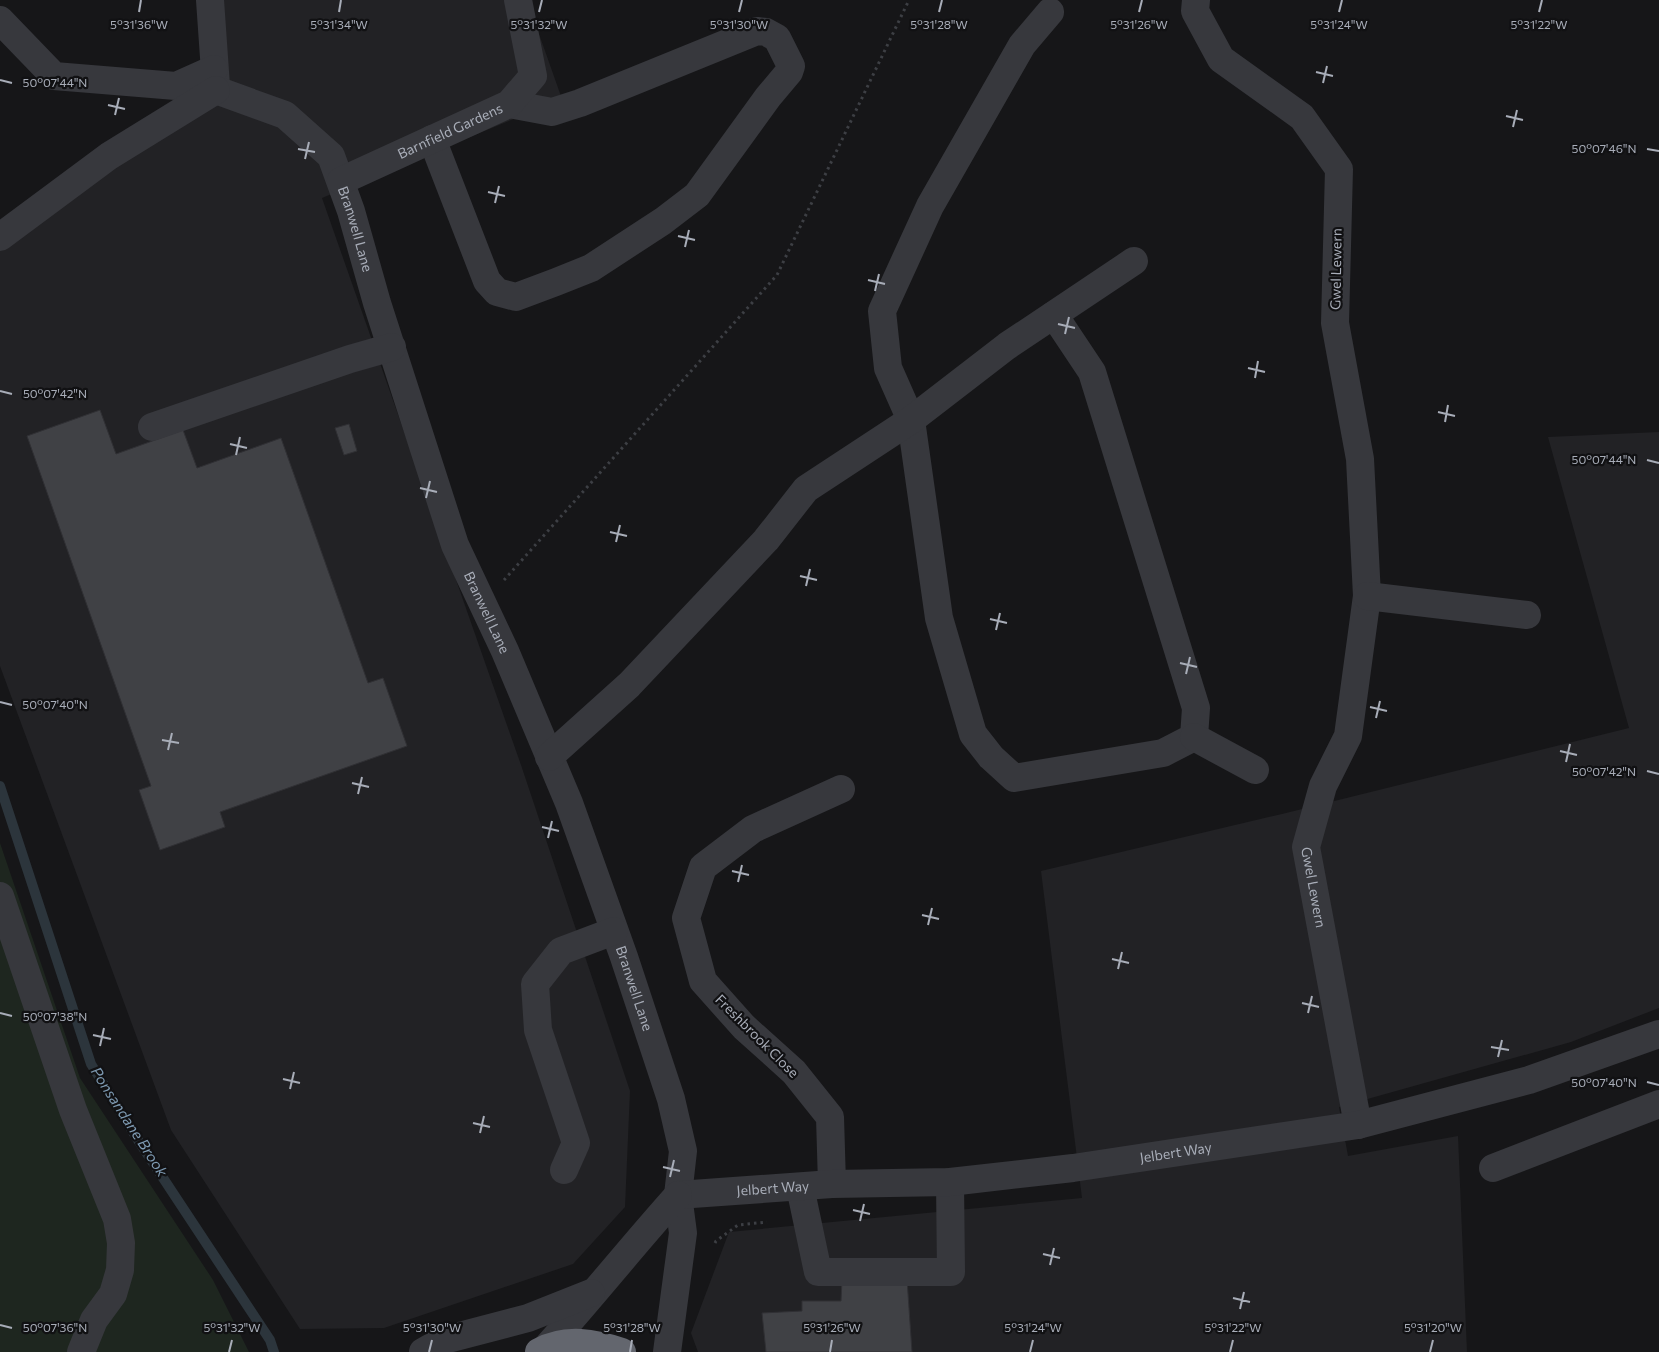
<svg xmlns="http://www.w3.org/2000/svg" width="1659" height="1352" font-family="Commissioner,sans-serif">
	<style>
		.built { fill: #222225 }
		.green { fill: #1e261f }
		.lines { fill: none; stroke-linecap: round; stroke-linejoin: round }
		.stream { stroke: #2c353c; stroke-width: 10 }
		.building { fill: #404145; stroke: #303034 }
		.path { stroke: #3d3f44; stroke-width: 3; stroke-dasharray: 2.5 4; stroke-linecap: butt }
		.minor { stroke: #37383d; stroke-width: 28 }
		.highway { stroke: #63666e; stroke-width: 28 }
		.ticks { fill: none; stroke: #a8adb8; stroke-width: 2 }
		.labels { text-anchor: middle; stroke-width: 4.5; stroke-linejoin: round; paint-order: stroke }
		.street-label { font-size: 14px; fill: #a8adb8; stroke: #111113 }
		.water-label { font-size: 15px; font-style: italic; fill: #7f9bb3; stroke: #111113 }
		.ticks-label { font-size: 12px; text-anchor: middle; fill: #a8adb8; stroke: #111113; stroke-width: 4.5; stroke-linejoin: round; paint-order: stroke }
	</style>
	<rect width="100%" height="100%" fill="#161618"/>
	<g class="built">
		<polygon points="212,0 527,0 562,99 322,198 521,765 630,1091 625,1207 573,1264 384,1328 300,1329 171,1130 0,666 0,237 199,87"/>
		<polygon points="1659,432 1659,1008 1571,1042 1339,1107 1348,1156 1458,1136 1467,1352 698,1352 691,1333 729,1232 1082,1198 1041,871 1282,814 1629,728 1548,437"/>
	</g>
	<polygon class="green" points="0,843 80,1078 213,1280 249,1352 0,1352"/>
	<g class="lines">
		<polyline class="stream" points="0,786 91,1064 136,1137 270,1340 274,1352"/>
	</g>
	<g class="building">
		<polygon points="100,410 116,454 183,430 197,468 281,438 368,683 383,678 407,746 220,812 225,827 160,850 139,790 151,786 27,436"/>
		<polygon points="349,424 357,451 344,455 335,428"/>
		<polygon points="907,1279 912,1352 766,1352 762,1313 802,1311 802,1301 841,1301 842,1280"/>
	</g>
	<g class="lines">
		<g class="path">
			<polyline points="504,580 777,275 909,0"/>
			<polyline points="715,1243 716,1241 738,1225 767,1222"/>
		</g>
		<g class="minor">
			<polyline points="210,0 216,86"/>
			<path id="s1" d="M1196,0L1195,11L1221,59L1302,117L1339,169L1335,323L1360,459L1367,596L1348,736L1323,786L1306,847L1358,1125"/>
			<polyline points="1050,12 1022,45 930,206 882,311 888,368 911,420 939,618 973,734 991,757 1014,778 1163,753 1194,737 1196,708 1092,372 1054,315"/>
			<polyline points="0,20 54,76 176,86 214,69"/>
			<path id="s2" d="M216,90L285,115L331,156L351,211L377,303L455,545L505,651L569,803L624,957L671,1099L683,1151L678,1195L683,1233L667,1352"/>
			<polyline points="432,139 487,281 497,292 516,297 556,282 591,268 663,221 697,195 768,97 789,72 791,66 777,38 766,32 757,31 580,103 552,112 509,104"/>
			<path id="s3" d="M341,181L509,104L533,76L518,0"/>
			<polyline points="0,237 109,156 216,90"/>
			<polyline points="152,427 350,359 392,347"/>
			<polyline points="1367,596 1527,615"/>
			<polyline points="1194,737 1255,770"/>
			<polyline points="549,757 629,685 766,540 806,489 911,420 1007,346 1134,261"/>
			<polyline points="0,896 73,1110 117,1219 121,1243 120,1270 113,1294 94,1320 81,1352"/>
			<polyline points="1493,1168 1659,1104"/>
			<polyline points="564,1170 576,1143 538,1030 535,984 561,951 614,931"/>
			<polyline points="832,1184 830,1117 794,1072 744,1027 703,981 686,918 703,867 753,829 841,789"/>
			<polyline points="800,1187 818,1272 951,1272 950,1182"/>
			<path id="s4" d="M678,1195L832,1184L950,1182L1073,1168L1358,1125L1529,1080L1659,1034"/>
			<path d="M546,1348C591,1298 633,1245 678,1195"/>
			<polyline points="423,1352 444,1340 528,1318 591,1293"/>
		</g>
		<path class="highway" d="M539,1352C566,1337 595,1343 622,1352"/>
	</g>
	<path class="ticks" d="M139,12L141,0M339,12L341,0M539,12L542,0M739,12L742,0M939,12L942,0M1139,12L1142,0M1339,12L1342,0M1539,12L1542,0M1316,72L1333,76M0,80L12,83M1323,83L1327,66M108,105L125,109M115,115L119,98M1506,116L1523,120M1513,127L1517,110M298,149L315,152M1647,149L1659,151M305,159L309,142M488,192L505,196M495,203L499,186M678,236L695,240M685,247L689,230M868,280L885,284M875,291L879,274M1058,324L1075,328M1065,334L1069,317M1248,368L1265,372M1255,378L1258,361M0,391L12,394M1438,412L1455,416M1445,422L1448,405M230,444L247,448M236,455L240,437M1647,460L1659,463M420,488L437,492M426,498L430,481M610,532L627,536M616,542L620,525M800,576L817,580M806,586L810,569M990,619L1007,623M996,630L1000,613M1180,663L1197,667M1186,674L1190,657M0,702L12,705M1370,707L1387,711M1376,718L1380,701M162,740L179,743M168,750L172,733M1560,751L1577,755M1566,762L1570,744M1647,771L1659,774M352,783L369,787M358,794L362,777M542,827L559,831M548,838L552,821M732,871L749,875M738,882L742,865M922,915L939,919M928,925L932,908M1112,959L1129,963M1118,969L1122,952M1302,1003L1319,1007M0,1013L12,1016M1308,1013L1312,996M93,1035L111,1039M100,1046L104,1028M1491,1047L1509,1050M1498,1057L1502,1040M283,1079L300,1083M1647,1082L1659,1085M290,1089L294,1072M473,1123L490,1127M480,1133L484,1116M663,1167L680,1171M670,1177L674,1160M853,1210L870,1214M860,1221L864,1204M1043,1254L1060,1258M1050,1265L1054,1248M1233,1298L1250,1302M1240,1309L1244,1292M0,1325L12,1328M229,1352L232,1340M429,1352L432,1340M630,1352L632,1340M830,1352L832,1340M1030,1352L1033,1340M1230,1352L1233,1340M1430,1352L1433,1340"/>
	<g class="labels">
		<g class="street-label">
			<text dy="5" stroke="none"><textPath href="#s3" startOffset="120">Barnfield Gardens</textPath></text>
			<text dy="5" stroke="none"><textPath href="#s2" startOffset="212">Branwell Lane</textPath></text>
			<text transform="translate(1336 269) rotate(-89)" y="5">Gwel Lewern</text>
			<text dy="5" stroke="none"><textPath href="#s2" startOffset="618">Branwell Lane</textPath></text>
			<text dy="5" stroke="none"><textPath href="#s1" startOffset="960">Gwel Lewern</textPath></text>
			<text dy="5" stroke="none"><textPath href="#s2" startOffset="1022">Branwell Lane</textPath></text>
			<text transform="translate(757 1036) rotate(45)" y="5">Freshbrook Close</text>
			<text dy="5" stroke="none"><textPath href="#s4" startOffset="500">Jelbert Way</textPath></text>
			<text dy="5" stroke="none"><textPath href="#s4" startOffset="95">Jelbert Way</textPath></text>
		</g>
		<g class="water-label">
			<text transform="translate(129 1122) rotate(57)" y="5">Ponsandane Brook</text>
		</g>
	</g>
	<g class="ticks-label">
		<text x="139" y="29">5°31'36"W</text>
		<text x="339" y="29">5°31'34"W</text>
		<text x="539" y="29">5°31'32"W</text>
		<text x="739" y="29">5°31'30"W</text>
		<text x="939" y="29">5°31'28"W</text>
		<text x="1139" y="29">5°31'26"W</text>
		<text x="1339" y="29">5°31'24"W</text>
		<text x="1539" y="29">5°31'22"W</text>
		<text x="55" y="87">50°07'44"N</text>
		<text x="1604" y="153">50°07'46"N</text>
		<text x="55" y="398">50°07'42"N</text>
		<text x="1604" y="464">50°07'44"N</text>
		<text x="55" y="709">50°07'40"N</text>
		<text x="1604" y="776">50°07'42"N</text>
		<text x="55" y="1021">50°07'38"N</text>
		<text x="1604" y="1087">50°07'40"N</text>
		<text x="232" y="1332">5°31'32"W</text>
		<text x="432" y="1332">5°31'30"W</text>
		<text x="632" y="1332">5°31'28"W</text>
		<text x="832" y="1332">5°31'26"W</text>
		<text x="1033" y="1332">5°31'24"W</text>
		<text x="1233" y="1332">5°31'22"W</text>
		<text x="1433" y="1332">5°31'20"W</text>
		<text x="55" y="1332">50°07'36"N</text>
	</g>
</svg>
